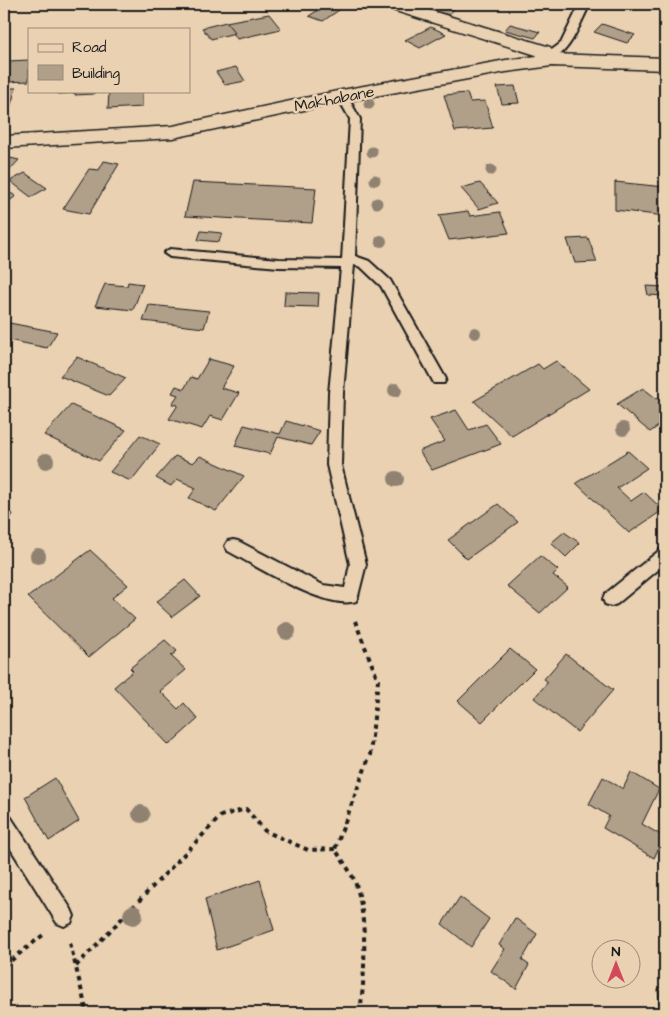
<svg xmlns="http://www.w3.org/2000/svg" width="669" height="1017" font-family="'Architects Daughter',sans-serif">
	<style>
		.building { fill: #b09f89; stroke: #1c1c1c }
		.lines { fill: none; stroke-linecap: round; stroke-linejoin: round }
		.service-casing { stroke: #1c1c1c; stroke-width: 4 }
		.minor-casing { stroke: #1c1c1c; stroke-width: 3 }
		.tertiary-casing { stroke: #1c1c1c; stroke-width: 3 }
		.path { stroke: #1c1c1c; stroke-width: 4; stroke-dasharray: 4.5 4.5; stroke-linecap: butt }
		.service { fill: #e9d1b2; fill-rule: evenodd }
		.minor { fill: #e9d1b2; fill-rule: evenodd }
		.tertiary { fill: #e9d1b2; fill-rule: evenodd }
		.tree { fill: #908271 }
		.labels { text-anchor: middle; stroke-width: 5; stroke-linejoin: round; paint-order: stroke }
		.far-street-label { font-size: 16px; fill: #1c1c1c; stroke: #e9d1b2 }
	</style>
	<rect width="100%" height="100%" fill="#e9d1b2"/>
	<filter id="ink" filterUnits="userSpaceOnUse"><feTurbulence type="fractalNoise" baseFrequency=".02" numOctaves="2"/><feDisplacementMap in="SourceGraphic" scale="10" xChannelSelector="R" yChannelSelector="G"/><feConvolveMatrix kernelMatrix="1 2 1 2 8 2 1 2 1" color-interpolation-filters="sRGB"/></filter>
	<g filter="url(#ink)">
		<g class="building">
			<polygon points="327,4 342,8 323,21 309,16"/>
			<polygon points="408,4 458,4 449,15"/>
			<polygon points="269,14 281,29 237,39 226,22"/>
			<polygon points="226,22 235,33 211,39 202,28"/>
			<polygon points="510,24 540,32 535,38 505,30"/>
			<polygon points="602,24 635,35 627,43 594,32"/>
			<polygon points="431,27 446,34 420,48 405,40"/>
			<polygon points="29,60 29,81 5,82 9,61"/>
			<polygon points="236,67 245,81 225,85 216,72"/>
			<polygon points="515,86 519,103 502,104 497,87"/>
			<polygon points="4,88 16,88 4,128"/>
			<polygon points="58,91 94,91 94,94 75,95 76,93 58,94"/>
			<polygon points="109,91 142,91 142,107 108,109"/>
			<polygon points="467,93 470,102 485,101 493,128 455,131 444,95"/>
			<polygon points="6,157 19,160 4,176 4,160"/>
			<polygon points="104,161 119,164 89,214 63,209 89,169 99,170"/>
			<polygon points="25,173 47,188 31,197 10,181"/>
			<polygon points="193,182 316,188 312,223 185,216"/>
			<polygon points="615,182 665,187 665,216 615,210"/>
			<polygon points="480,183 498,203 479,209 461,188"/>
			<polygon points="4,190 16,196 4,205"/>
			<polygon points="468,211 470,216 500,212 509,233 449,240 439,215"/>
			<polygon points="201,231 222,233 219,242 198,240"/>
			<polygon points="588,238 597,262 575,263 567,239"/>
			<polygon points="128,282 143,284 133,310 95,306 105,284 127,286"/>
			<polygon points="646,286 665,287 665,296 648,295"/>
			<polygon points="285,292 319,293 318,307 284,306"/>
			<polygon points="149,305 209,311 204,328 143,321"/>
			<polygon points="4,322 57,332 47,348 4,339"/>
			<polygon points="77,357 126,378 109,396 60,376"/>
			<polygon points="209,359 234,366 221,388 239,393 223,420 210,416 202,429 169,419 178,405 172,404 178,395 172,393 176,386 184,389 191,377 197,379"/>
			<polygon points="556,361 589,389 512,436 474,401 538,364 543,369"/>
			<polygon points="643,388 657,399 662,396 665,399 665,429 660,425 650,432 617,404"/>
			<polygon points="71,405 126,430 99,461 44,435"/>
			<polygon points="456,410 469,430 486,424 501,444 432,470 419,451 445,441 430,419"/>
			<polygon points="286,421 320,431 311,445 278,437 270,454 235,446 244,425 280,434"/>
			<polygon points="140,435 160,444 131,481 110,472"/>
			<polygon points="628,451 647,468 617,488 631,501 644,492 663,510 629,533 576,483"/>
			<polygon points="175,456 193,463 200,456 244,476 216,511 189,498 196,488 177,479 171,486 156,478"/>
			<polygon points="498,504 518,522 467,559 448,540"/>
			<polygon points="4,511 13,514 4,529"/>
			<polygon points="564,532 580,543 566,557 551,543"/>
			<polygon points="90,550 128,585 112,598 135,619 89,657 28,597"/>
			<polygon points="540,556 558,570 553,575 568,587 540,613 507,586"/>
			<polygon points="185,580 200,596 172,617 156,602"/>
			<polygon points="165,640 177,651 171,656 186,670 160,691 178,709 184,703 198,719 169,745 114,687 133,671 130,668"/>
			<polygon points="510,649 535,669 482,722 458,701"/>
			<polygon points="566,654 613,690 577,732 534,698 548,682 544,679"/>
			<polygon points="631,772 659,789 642,824 664,837 654,858 603,828 609,816 589,804 603,777 623,789"/>
			<polygon points="55,778 79,821 49,841 25,797"/>
			<polygon points="260,880 274,930 217,950 205,899"/>
			<polygon points="460,897 489,919 471,947 442,924"/>
			<polygon points="515,918 537,934 522,960 529,965 516,989 491,971 505,949 499,945"/>
			<polygon points="658,989 665,989 665,1013 660,1013"/>
		</g>
		<g class="lines">
			<defs>
				<g id="service">
					<path d="M582,7L587,10C580,24 566,63 545,59V55L561,43L577,10Z"/>
					<path d="M342,93L346,94L360,119L355,256L369,261L390,280L446,379L444,383H434L381,286L361,267L354,265L343,393L341,465L366,564L358,596L356,601C326,611 255,565 228,551L225,546L228,541L233,540L238,541L323,585L345,588L350,564L327,465L329,393L341,268L279,267L170,257L164,253L170,249L279,259L342,260L350,119L337,96Z"/>
					<polygon points="665,549 665,564 617,604 611,606 605,604 603,599 605,594 660,550"/>
					<polygon points="4,813 10,816 71,909 74,916 71,923 64,926 57,923 4,838"/>
				</g>
				<path id="minor" d="M383,4H409L550,47L561,60L559,64C548,67 544,62 536,55L386,8Z"/>
				<polygon id="tertiary" points="552,54 665,58 665,70 552,66 506,72 342,102 173,138 4,148 4,136 173,126 342,90 506,60"/>
			</defs>
			<use href="#service" class="service-casing"/>
			<use href="#minor" class="minor-casing"/>
			<use href="#tertiary" class="tertiary-casing"/>
			<g class="path">
				<path d="M355,621L378,680L370,755L335,849C342,860 350,870 355,882C368,916 365,977 360,1013"/>
				<polyline points="70,943 87,1013"/>
				<polyline points="4,966 43,935"/>
				<polyline points="76,966 221,816 246,809 265,831 308,850 335,849"/>
			</g>
			<use href="#service" class="service"/>
			<use href="#minor" class="minor"/>
			<use href="#tertiary" class="tertiary"/>
		</g>
		<g class="tree">
			<circle cx="369" cy="104" r="5.5"/>
			<circle cx="372" cy="152" r="5.5"/>
			<circle cx="491" cy="170" r="5.5"/>
			<circle cx="375" cy="180" r="5.5"/>
			<circle cx="377" cy="203" r="5.5"/>
			<circle cx="381" cy="241" r="6"/>
			<circle cx="475" cy="333" r="6"/>
			<circle cx="395" cy="390" r="7"/>
			<circle cx="623" cy="429" r="7"/>
			<circle cx="46" cy="461" r="8"/>
			<circle cx="396" cy="479" r="8"/>
			<circle cx="38" cy="556" r="8"/>
			<circle cx="287" cy="631" r="9"/>
			<circle cx="141" cy="814" r="9"/>
			<circle cx="133" cy="915" r="10"/>
		</g>
	</g>
	<g class="labels">
		<g class="far-street-label">
			<text transform="translate(334 98) rotate(-11)" y="6">Makhabane</text>
		</g>
	</g>
	<rect width="669" height="1017" fill="none" stroke="#e9d1b2" stroke-width="20"/>
	<rect x="10" y="10" width="649" height="997" fill="none" stroke="#1c1c1c" stroke-width="2" filter="url(#ink)"/>
	<rect x="28" y="28" width="162" height="65" fill="#e9d1b2" stroke="#978976"/>
	<rect x="38" y="44" width="25" height="8" fill="#e9d1b2" stroke="#978976"/>
	<text x="72" y="52" font-size="15" fill="#1c1c1c">Road</text>
	<rect x="38" y="65" width="25" height="15" fill="#b09f89" stroke="#978976"/>
	<text x="72" y="78" font-size="15" fill="#1c1c1c">Building</text>
	<g transform="translate(616 964)"><circle r="24" fill="#e9d1b2" stroke="#978976"/>
	<path d="M0-4L9 19L0 12L-9 19Z" fill="#d1495b"/>
	<text y="-8" font-size="14" font-weight="bold" text-anchor="middle" fill="#1c1c1c">N</text>
	</g>
</svg>
